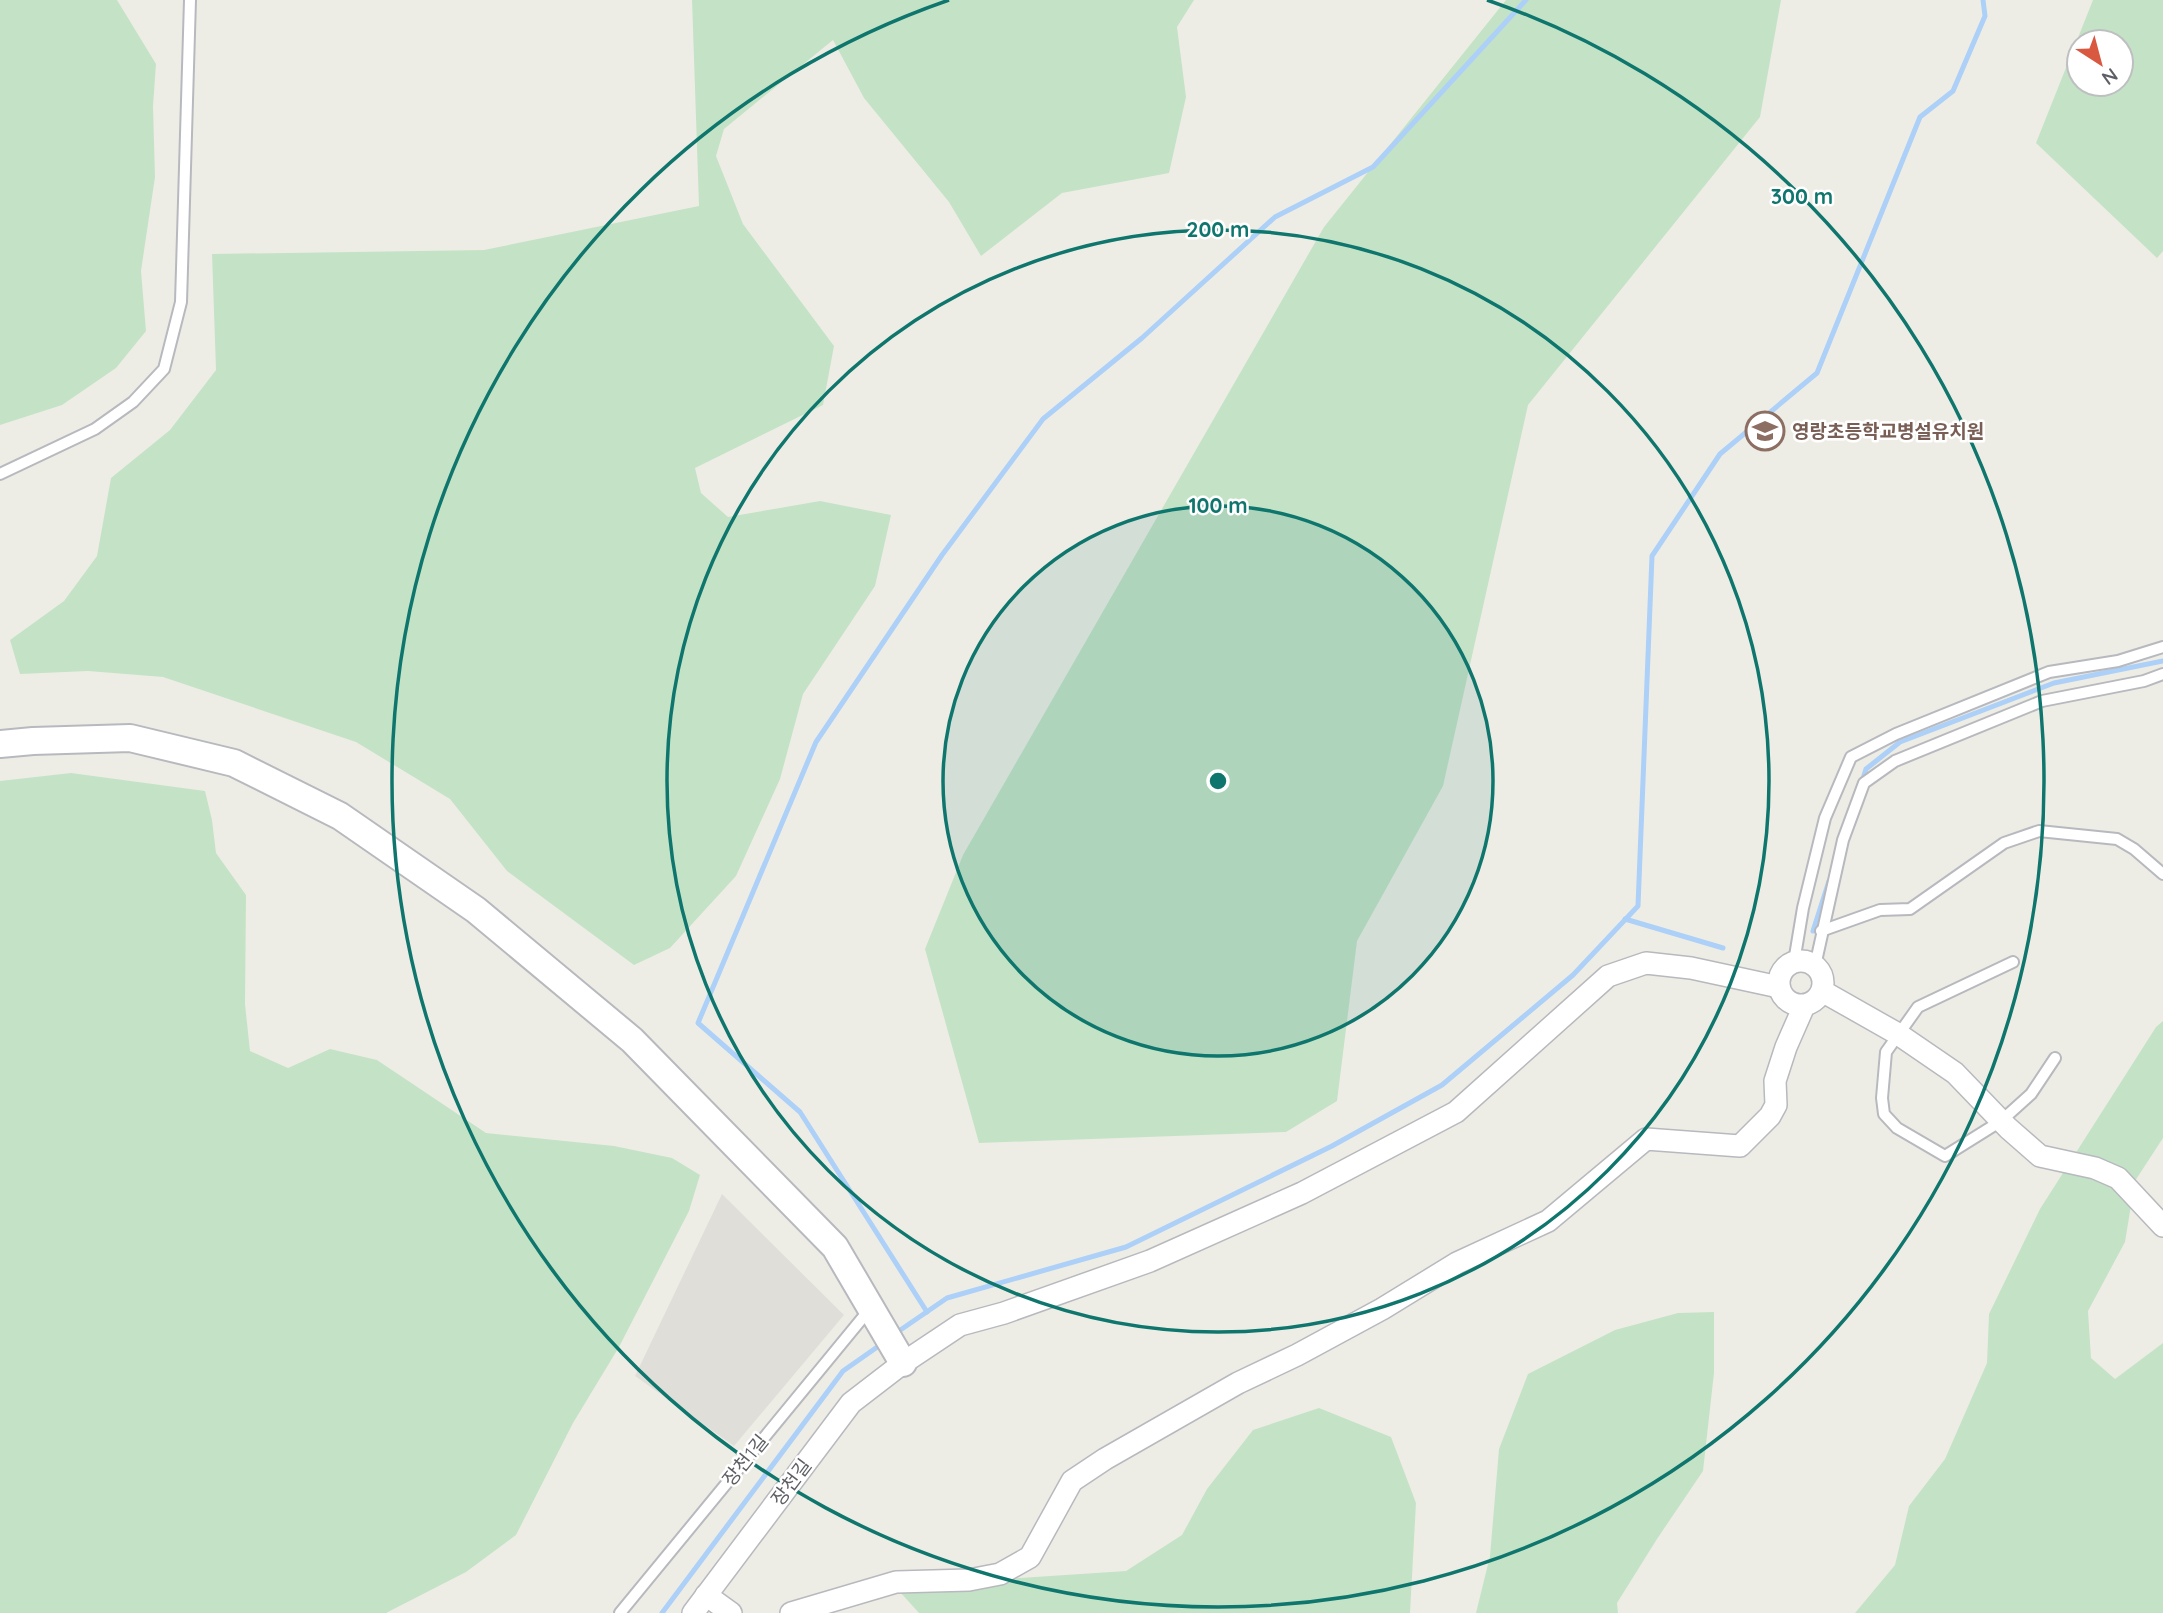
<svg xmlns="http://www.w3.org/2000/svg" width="2163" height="1613" font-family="Quicksand,'Noto Sans KR',sans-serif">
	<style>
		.industrial { fill: #e0ded9 }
		.green { fill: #c4e3c6; fill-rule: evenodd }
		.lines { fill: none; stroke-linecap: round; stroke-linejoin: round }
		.stream { stroke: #acd0f7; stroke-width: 5 }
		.service-casing { stroke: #b7b9be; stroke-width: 14 }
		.minor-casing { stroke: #b7b9be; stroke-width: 24 }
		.tertiary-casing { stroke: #b7b9be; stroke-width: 30 }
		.service { stroke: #fff; stroke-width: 10 }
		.minor { stroke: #fff; stroke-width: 21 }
		.tertiary { stroke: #fff; stroke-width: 26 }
		.ring { fill: none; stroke: #0f766e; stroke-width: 3.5 }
		.labels { text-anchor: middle; stroke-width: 5; stroke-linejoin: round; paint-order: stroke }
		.education-label { font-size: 19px; font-weight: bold; fill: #785e54; stroke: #fff; text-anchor: start }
		.street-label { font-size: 19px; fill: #5d5f64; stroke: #fff }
		.centre { fill: #0f766e; stroke: #fff; stroke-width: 3.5 }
		.ring-label { font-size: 21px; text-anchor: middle; font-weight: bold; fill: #0f766e; stroke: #fff; stroke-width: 5; stroke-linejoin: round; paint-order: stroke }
	</style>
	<rect width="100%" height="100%" fill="#eeede5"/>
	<polygon class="industrial" points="722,1194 844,1315 734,1446 635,1376"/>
	<g class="green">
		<polygon points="0,0 117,0 156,64 153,106 155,177 141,271 146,331 116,368 62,405 0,425"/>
		<polygon points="692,0 1194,0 1177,27 1186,97 1169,173 1062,193 981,256 949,202 864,98 833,40 724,129 716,156 743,224 834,346 823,405 695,468 701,493 728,517 820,501 891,515 875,586 803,694 780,779 736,876 670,948 634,965 507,871 450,799 356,742 163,677 88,671 20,674 10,640 64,601 97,556 111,478 170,430 216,370 212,254 484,250 699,206"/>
		<polygon points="1506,0 1781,0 1760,117 1528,405 1443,786 1357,941 1337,1101 1286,1132 979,1143 925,949 963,855 1324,227"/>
		<path d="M2093,0H2163V251L2157,258L2036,143ZM2079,42H2121V84H2079Z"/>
		<polygon points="71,773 205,791 212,820 216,853 246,895 245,1004 250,1051 288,1068 330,1049 377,1060 486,1133 614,1146 672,1158 700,1175 689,1211 619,1347 573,1423 516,1535 466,1572 386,1613 0,1613 0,781"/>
		<polygon points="2163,1021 2163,1138 2135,1181 2125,1242 2088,1311 2091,1358 2115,1379 2163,1343 2163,1613 1855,1613 1895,1565 1909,1506 1945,1459 1987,1363 1989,1314 2040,1209 2156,1027"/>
		<polygon points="1714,1312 1714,1373 1703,1471 1657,1539 1617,1603 1618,1613 1476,1613 1490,1556 1499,1449 1528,1374 1615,1330 1678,1313"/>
		<polygon points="1319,1408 1391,1437 1416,1503 1410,1613 919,1613 900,1592 973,1581 1126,1571 1182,1535 1207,1489 1253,1430"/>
	</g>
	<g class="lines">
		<g class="stream">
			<polyline points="1862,782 1866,769 1900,742 2054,683 2163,661"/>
			<polyline points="1625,919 1723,948"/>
			<polyline points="1813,931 1829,881"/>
			<polyline points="927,1312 800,1112 698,1023 816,742 942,555 1043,419 1142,338 1275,217 1373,167 1526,0"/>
			<polyline points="896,1333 947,1298 1126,1247 1332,1146 1442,1085 1573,975 1638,906 1652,556 1720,454 1817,373 1920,117 1953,91 1985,16 1983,0"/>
			<polyline points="662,1613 843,1371 883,1343"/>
		</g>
		<defs>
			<g id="service">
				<polyline points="0,474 95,429 133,402 164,369 181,302 190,0"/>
				<polyline points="1821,931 1880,910 1910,909 2004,843 2039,831 2117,839 2134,849 2163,874"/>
				<polyline points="1794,962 1803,908 1825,818 1851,757 1896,734 2049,672 2118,661 2163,647"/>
				<polyline points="2013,962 1918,1007 1886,1052 1882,1098 1884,1114 1897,1128 1945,1156 2001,1121 2031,1094 2055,1058"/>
				<polyline points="1815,966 1843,840 1864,783 1895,761 2042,701 2144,681 2163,674"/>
				<polyline points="620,1613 869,1310"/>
			</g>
			<g id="minor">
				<circle cx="1801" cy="983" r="22"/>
				<polyline points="1822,991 1898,1034 1955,1073 2008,1128 2040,1156 2095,1168 2118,1178 2163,1226"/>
				<polyline points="706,1595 731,1613"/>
				<polyline points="693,1613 851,1403 903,1363 960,1325 1004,1313 1150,1261 1302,1193 1456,1112 1608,976 1646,963 1691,968 1779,987"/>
				<polyline points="791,1613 896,1582 969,1580 1000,1574 1030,1557 1072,1481 1105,1459 1238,1383 1297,1355 1382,1309 1457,1263 1548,1221 1646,1139 1740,1146 1770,1116 1776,1105 1775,1081 1786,1047 1804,1006"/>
			</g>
			<polyline id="tertiary" points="0,744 33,741 130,738 234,763 340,816 476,910 632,1040 835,1247 903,1363"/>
		</defs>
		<use href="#service" class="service-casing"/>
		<use href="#minor" class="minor-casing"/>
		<use href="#tertiary" class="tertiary-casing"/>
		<use href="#service" class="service"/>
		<use href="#minor" class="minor"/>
		<use href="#tertiary" class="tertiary"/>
	</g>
	<circle cx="1218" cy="781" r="275" fill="#0f766e" fill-opacity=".12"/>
	<g class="ring">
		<circle cx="1218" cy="781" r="275"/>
		<circle cx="1218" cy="781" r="551"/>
		<path d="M1487 0A826 826 0 1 1 949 0"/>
	</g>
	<defs>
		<symbol id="school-ring" viewBox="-11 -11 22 22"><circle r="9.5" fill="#fff" stroke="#8d6e63" stroke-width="1.5"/><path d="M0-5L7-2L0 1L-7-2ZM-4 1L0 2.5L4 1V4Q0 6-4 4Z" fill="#8d6e63"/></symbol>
	</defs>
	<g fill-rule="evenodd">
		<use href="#school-ring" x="1743" y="409" width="44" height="44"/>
	</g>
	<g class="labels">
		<g class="education-label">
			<text x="1792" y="438">영랑초등학교병설유치원</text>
		</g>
		<g class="street-label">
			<text transform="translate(745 1460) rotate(-51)" y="7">장천1길</text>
			<text transform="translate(791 1482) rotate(-53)" y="7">장천길</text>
		</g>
	</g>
	<circle cx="1218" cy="781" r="10" class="centre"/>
	<g class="ring-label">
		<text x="1802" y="204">300 m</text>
		<text x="1218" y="237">200 m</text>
		<text x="1218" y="513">100 m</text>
	</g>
	<g transform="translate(2100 63) rotate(144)"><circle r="33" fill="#ffffff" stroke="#bebfc1" stroke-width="2"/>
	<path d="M0-5L12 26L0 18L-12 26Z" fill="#d95940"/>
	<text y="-10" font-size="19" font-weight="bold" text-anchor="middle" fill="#5d5f64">N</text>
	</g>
</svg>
